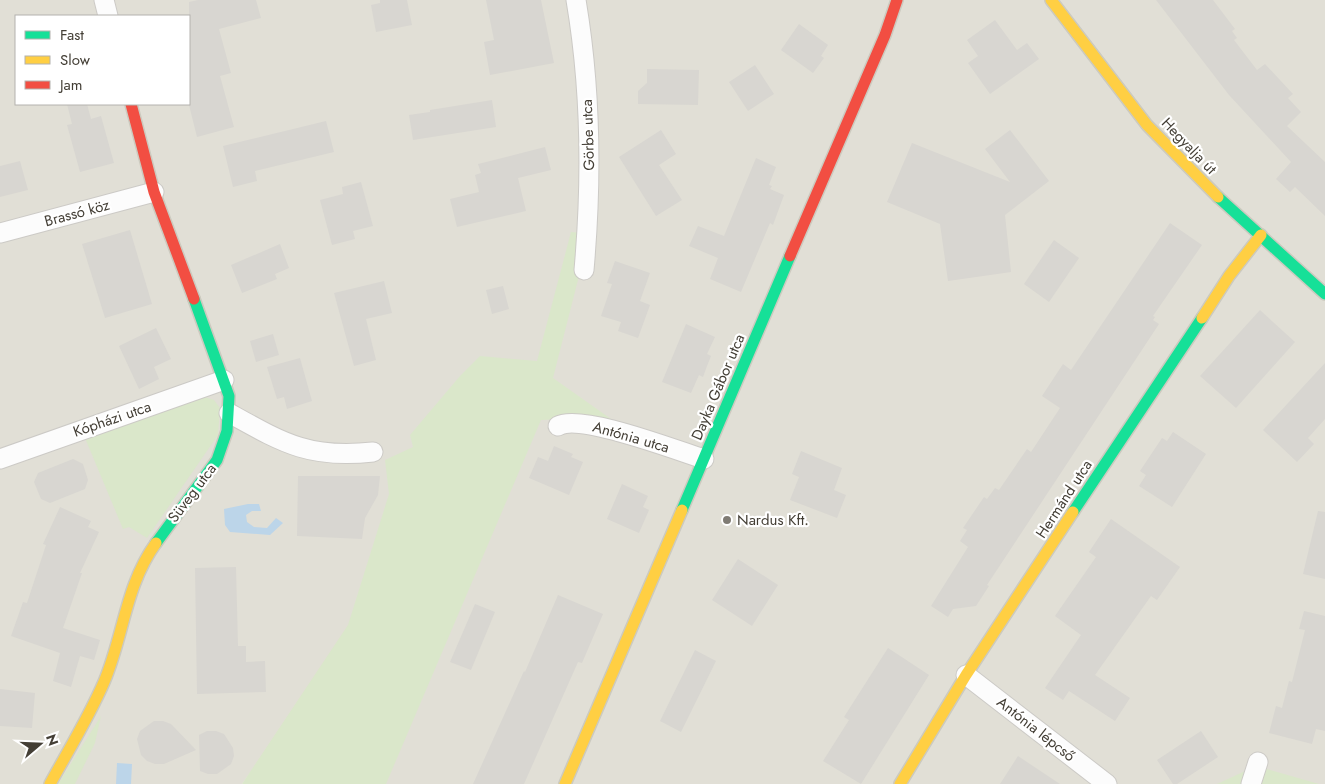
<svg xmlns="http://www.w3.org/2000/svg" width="1325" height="784" font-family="Jost,sans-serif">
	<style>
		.residential { fill: #e1dfd6; fill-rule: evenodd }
		.green { fill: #dae7ca }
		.water { fill: #bcd5e9 }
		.building { fill: #d8d6d1 }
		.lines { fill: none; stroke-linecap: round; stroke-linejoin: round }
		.street-casing { stroke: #cccac6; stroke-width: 21 }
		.fast-casing { stroke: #cccabf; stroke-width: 14 }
		.slow-casing { stroke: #cccabf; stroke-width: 14 }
		.jam-casing { stroke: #cccabf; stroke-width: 14 }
		.street { stroke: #fcfcfc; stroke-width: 19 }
		.fast { stroke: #16e098; stroke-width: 11 }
		.slow { stroke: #ffcf43; stroke-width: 11 }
		.jam { stroke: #f24e42; stroke-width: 11 }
		.poi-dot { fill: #7f7b74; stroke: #fff; stroke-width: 2 }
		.labels { text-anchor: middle; stroke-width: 4.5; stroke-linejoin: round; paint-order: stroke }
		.street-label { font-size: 15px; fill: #433e35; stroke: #fff }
		.poi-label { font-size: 15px; fill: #433e35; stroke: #fff; text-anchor: start }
	</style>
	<rect width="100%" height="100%" fill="#eeede8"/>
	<path class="residential" d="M0,0H1325V784H353L267,749L242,784H0ZM16,16H189V104H16Z"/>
	<g class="green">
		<polygon points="571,232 582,233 580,272 553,378 621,426 582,418 541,420 386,784 242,784 348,625 389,494 385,460 413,447 410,435 460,376 480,356 537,361"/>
		<polygon points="201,396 214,400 220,408 218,435 147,538 129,527 123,529 85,438"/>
		<polygon points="101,716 95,743 75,784 58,784"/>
		<polygon points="1256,766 1319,784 1217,784"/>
	</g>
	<g class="water">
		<polygon points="248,504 259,504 261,511 252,511 246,515 247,522 254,527 267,528 276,518 283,523 270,535 230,532 225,525 224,509"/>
		<polygon points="117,763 132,764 131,784 116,784"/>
	</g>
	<g class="building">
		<polygon points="198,0 256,0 261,18 219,29 231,73 220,76 234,127 197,137 189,105 189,2"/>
		<polygon points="380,0 407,0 412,25 376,32 371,5 380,3"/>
		<polygon points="486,0 541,0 554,63 490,75 484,42 494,40"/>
		<polygon points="1156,0 1213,0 1235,29 1232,31 1237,38 1234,40 1257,70 1265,64 1293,94 1288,98 1301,112 1287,126 1325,162 1325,216 1295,187 1290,192 1276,179 1291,162 1229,95"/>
		<polygon points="995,20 1017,50 1027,43 1039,59 990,94 968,63 978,56 967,40"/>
		<polygon points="799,24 828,45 821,56 824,58 813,73 781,50"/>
		<polygon points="755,65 774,94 748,111 729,82"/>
		<polygon points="647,69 699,70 698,105 638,104 638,91 647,83"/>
		<polygon points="492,100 496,127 413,140 409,115 430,112 430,110"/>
		<polygon points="67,104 87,104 91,119 101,116 114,163 80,172 67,125 72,124"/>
		<polygon points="326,121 334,152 255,171 257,181 233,187 223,146"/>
		<polygon points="661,130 676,154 659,165 682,200 656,216 619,157"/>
		<polygon points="1010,130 1049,181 1005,215 1011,272 948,281 940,224 887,202 912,143 1010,182 985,149"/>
		<polygon points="545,147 551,170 518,178 526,211 457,227 450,199 479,192 475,175 481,173 478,164"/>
		<polygon points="756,158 776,167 769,185 772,186 770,189 784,195 773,225 770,223 741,292 710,279 718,258 689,246 698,226 724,236"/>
		<polygon points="20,161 28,190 0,197 0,166"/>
		<polygon points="361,182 373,226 353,231 355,239 332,245 320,200 343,194 342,187"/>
		<polygon points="1170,223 1202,245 1153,316 1155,317 1153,320 1159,324 987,585 989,586 976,606 953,609 948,617 931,606 968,547 960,541 967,530 963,528 984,497 987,499 995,488 999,490 1027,449 1031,452 1060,408 1042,396 1063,364 1071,370"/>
		<polygon points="130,230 152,304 105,318 82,244"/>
		<polygon points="1054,240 1079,258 1049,302 1024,284"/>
		<polygon points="280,244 289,268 275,274 277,279 242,293 231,265"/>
		<polygon points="615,261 650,273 640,301 650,305 638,338 618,331 621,322 601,316 612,284 607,283"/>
		<polygon points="384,281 392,313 366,319 376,360 354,366 334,293"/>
		<polygon points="503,286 509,309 492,314 486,290"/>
		<polygon points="1260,310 1295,342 1236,408 1200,376"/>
		<polygon points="686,324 715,337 707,354 711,356 707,366 703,377 699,375 691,393 662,382"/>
		<polygon points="156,328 171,359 154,367 159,379 139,389 119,346"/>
		<polygon points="273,334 279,355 256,362 250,341"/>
		<polygon points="300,358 312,401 287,409 284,397 277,399 267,367"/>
		<polygon points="1325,363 1325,419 1308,438 1314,444 1297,462 1263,430"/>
		<polygon points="1173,432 1206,454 1172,507 1139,486 1146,475 1140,471 1162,438 1167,441"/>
		<polygon points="554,446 573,454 571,457 583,462 569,495 529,478 538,457 548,461"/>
		<polygon points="801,451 842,468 834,490 846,495 837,518 790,500 799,477 792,474"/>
		<polygon points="73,459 83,464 88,480 85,489 50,503 41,499 34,482 38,473"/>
		<polygon points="298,476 380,476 378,495 365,518 362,539 297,536"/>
		<polygon points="622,484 648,496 643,507 649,510 639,533 607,519"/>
		<polygon points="60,507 91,521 88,527 99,532 80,573 82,573 63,628 100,640 94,660 80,656 71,687 53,681 60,653 11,636 23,602 27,603 46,545 43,544"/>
		<polygon points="1318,511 1325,512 1325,579 1303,574"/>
		<polygon points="1111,519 1180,567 1157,600 1151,596 1095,675 1130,698 1115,721 1069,691 1063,700 1045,688 1081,635 1055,616 1096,557 1089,552"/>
		<polygon points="738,559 778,585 752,626 712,600"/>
		<polygon points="236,567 238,646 246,646 246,662 265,661 266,692 197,694 195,568"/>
		<polygon points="558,595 603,614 582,663 578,662 524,784 473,784 524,671 525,672"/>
		<polygon points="475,604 495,612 471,670 450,662"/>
		<polygon points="1304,611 1325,616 1325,731 1316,729 1312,744 1269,733 1276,706 1282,708 1289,681 1292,682 1305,630 1299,629"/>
		<polygon points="888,648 929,675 861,784 823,761 849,720 844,717"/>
		<polygon points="695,650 716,661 681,732 660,721"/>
		<polygon points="0,689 35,693 32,728 0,726"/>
		<polygon points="154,721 163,721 171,724 196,750 164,764 155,764 147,761 141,755 137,739 140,731"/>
		<polygon points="207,731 216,731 224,734 233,748 234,756 231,764 217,774 208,774 200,771 199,735"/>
		<polygon points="1201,731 1218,757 1177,784 1173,784 1157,760"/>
		<polygon points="1018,756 1060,784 1000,784"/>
	</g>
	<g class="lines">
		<defs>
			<g id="street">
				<polyline points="104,0 108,16"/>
				<path d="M576,0C591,89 592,180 584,270"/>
				<polyline points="0,233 154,192"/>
				<path d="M229,413C283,443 309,459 373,452"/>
				<path d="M558,426C580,413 675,450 704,459"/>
				<polyline points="0,459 224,380"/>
				<polyline points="966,675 1107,784"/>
				<polyline points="1251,784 1258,762"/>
			</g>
			<g id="fast">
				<polyline points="1218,197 1325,294"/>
				<polyline points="682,510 790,256"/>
				<polyline points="1073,512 1202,318"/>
				<polyline points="156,543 217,460 227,431 229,396 194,299"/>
			</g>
			<g id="slow">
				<polyline points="1051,0 1147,125 1218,197"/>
				<polyline points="1202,318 1229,276 1261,235"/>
				<path d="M50,784C68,751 89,717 104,682C124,635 125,586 156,543"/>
				<polyline points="565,784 682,510"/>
				<polyline points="900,784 966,675 1073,512"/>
			</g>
			<g id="jam">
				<polyline points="131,104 154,192 194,299"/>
				<polyline points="790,256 885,35 897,0"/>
			</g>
		</defs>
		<use href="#street" class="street-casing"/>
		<use href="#fast" class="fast-casing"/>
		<use href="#slow" class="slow-casing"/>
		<use href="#jam" class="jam-casing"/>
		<use href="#street" class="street"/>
		<use href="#fast" class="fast"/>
		<use href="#slow" class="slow"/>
		<use href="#jam" class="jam"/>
	</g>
	<circle class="poi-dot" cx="727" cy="520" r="5"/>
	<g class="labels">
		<g class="street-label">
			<text transform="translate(588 135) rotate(-92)" y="5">Görbe utca</text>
			<text transform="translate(1189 146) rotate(46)" y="5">Hegyalja út</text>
			<text transform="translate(77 213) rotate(-15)" y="5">Brassó köz</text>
			<text transform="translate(718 387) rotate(-67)" y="5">Dayka Gábor utca</text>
			<text transform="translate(112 419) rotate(-19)" y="5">Kópházi utca</text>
			<text transform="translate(631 437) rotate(16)" y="5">Antónia utca</text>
			<text transform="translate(192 493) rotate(-53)" y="5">Süveg utca</text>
			<text transform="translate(1064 499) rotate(-57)" y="5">Hermánd utca</text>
			<text transform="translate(1036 729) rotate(38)" y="5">Antónia lépcső</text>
		</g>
		<g class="poi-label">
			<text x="737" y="525">Nardus Kft.</text>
		</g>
	</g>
	<rect x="15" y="15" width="175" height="90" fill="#ffffff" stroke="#b4b2ae"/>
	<rect x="25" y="31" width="25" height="8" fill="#16e098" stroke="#b4b2ae"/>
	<text x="60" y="40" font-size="15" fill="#433e35">Fast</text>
	<rect x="25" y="56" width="25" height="8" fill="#ffcf43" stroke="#b4b2ae"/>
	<text x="60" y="65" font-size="15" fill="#433e35">Slow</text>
	<rect x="25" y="81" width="25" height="8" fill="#f24e42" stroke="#b4b2ae"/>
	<text x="60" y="90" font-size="15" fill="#433e35">Jam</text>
	<g transform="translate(40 744) rotate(71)" stroke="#ffffff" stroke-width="4" paint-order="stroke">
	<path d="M0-4L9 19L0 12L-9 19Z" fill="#433e35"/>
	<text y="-8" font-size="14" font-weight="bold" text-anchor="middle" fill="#433e35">N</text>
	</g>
</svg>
